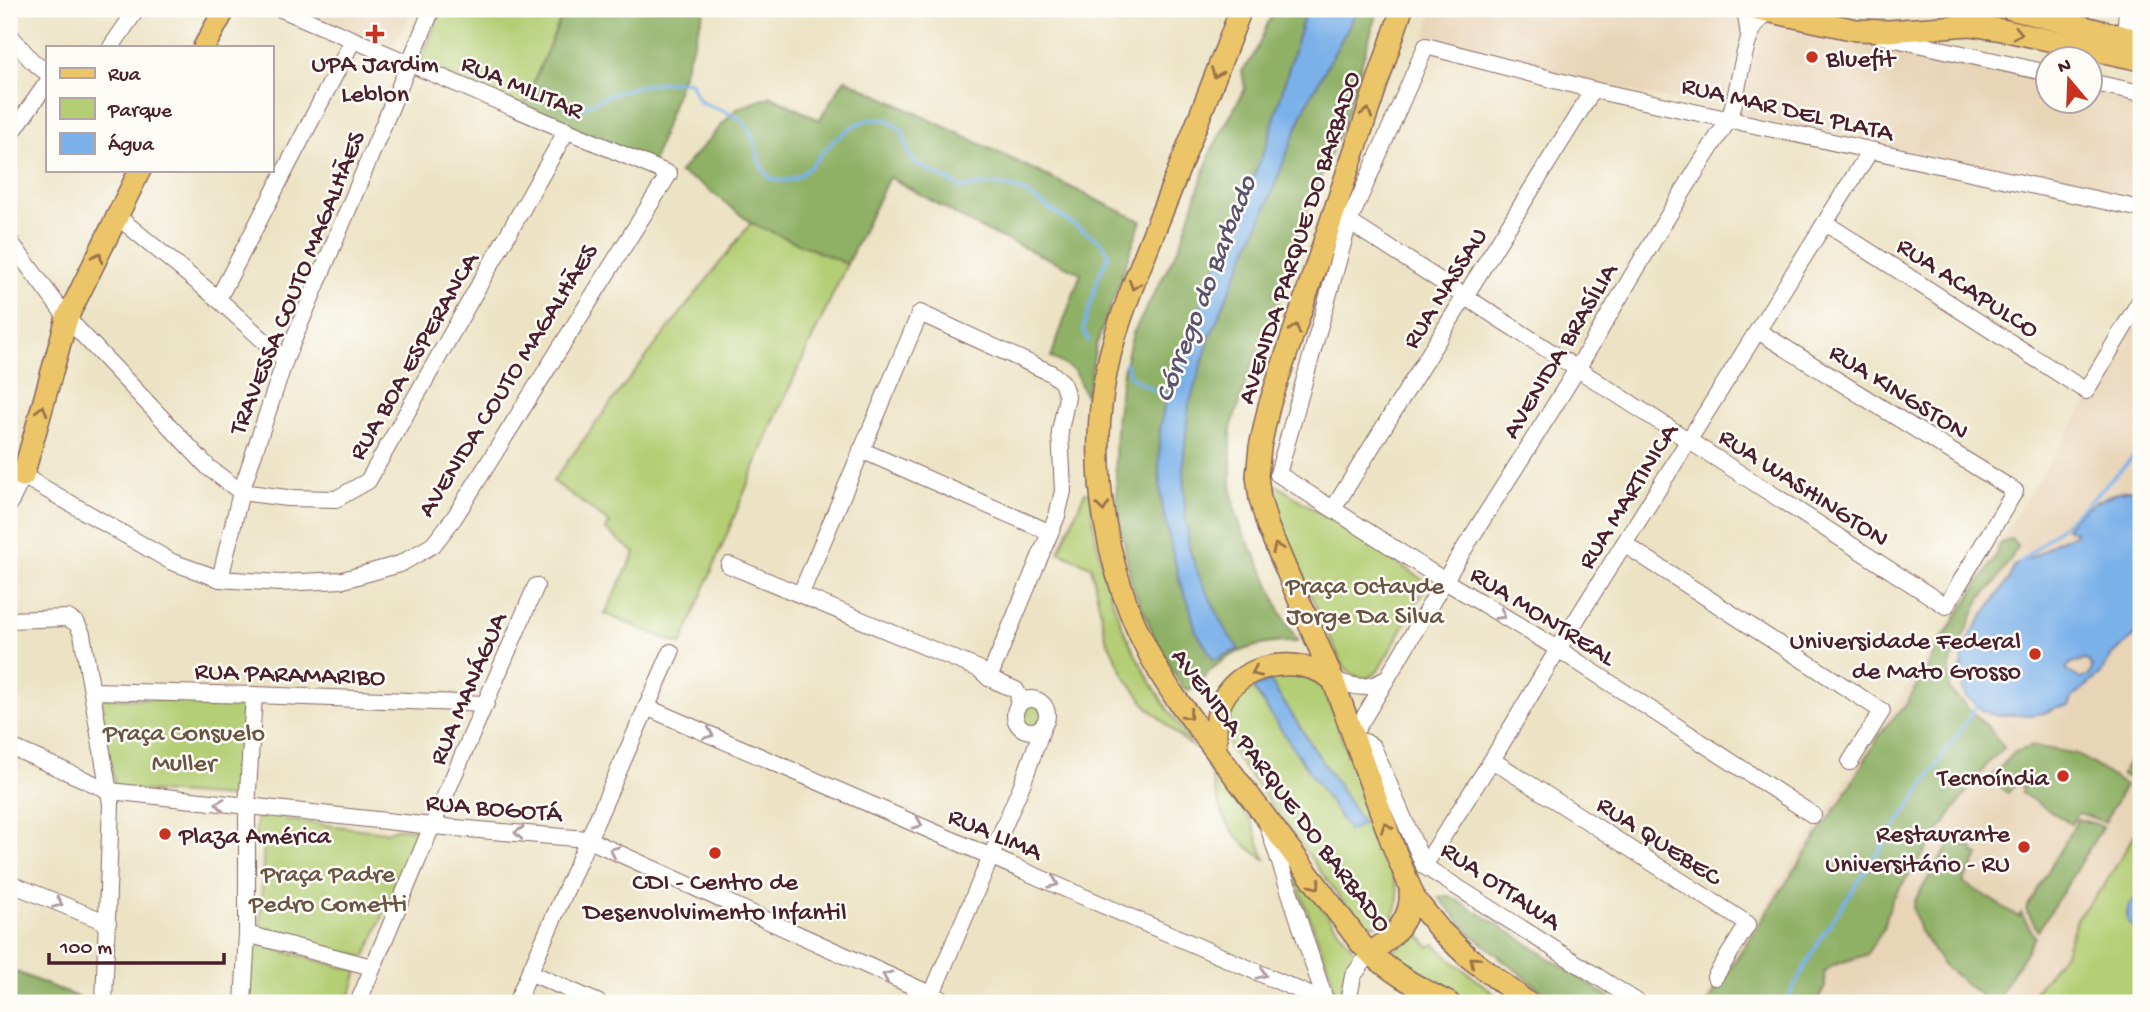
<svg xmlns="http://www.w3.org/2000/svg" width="2150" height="1012" font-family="'Gochi Hand',sans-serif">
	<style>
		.built { fill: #e8d4b7 }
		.green { fill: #b4ce74; stroke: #7f7650; stroke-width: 2 }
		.forest { fill: #8fb166; stroke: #6c6848; stroke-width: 2 }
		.water { fill: #7ab1e9; stroke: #62688a; stroke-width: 2; fill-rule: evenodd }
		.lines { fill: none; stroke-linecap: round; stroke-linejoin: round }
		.stream { stroke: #7ab1e9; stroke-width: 3.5 }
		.minor-casing { stroke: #836461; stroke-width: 18 }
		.major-casing { stroke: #836461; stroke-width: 24 }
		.minor { stroke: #fff; stroke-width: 16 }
		.major { stroke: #ecc569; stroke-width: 21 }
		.oneway { stroke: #9b724a }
		.oneway2 { stroke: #ae9aa0 }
		.poi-dot { fill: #c8321e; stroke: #fdfcf7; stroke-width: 2.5 }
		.labels { text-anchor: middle; stroke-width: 5; stroke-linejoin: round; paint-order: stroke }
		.poi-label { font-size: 26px; fill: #4a1f2b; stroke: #fdfcf7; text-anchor: end }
		.street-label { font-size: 26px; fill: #4a1f2b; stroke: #fdfcf7 }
		.park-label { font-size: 26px; fill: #6a5441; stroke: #fdfcf7 }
		.water-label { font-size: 28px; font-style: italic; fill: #5b526e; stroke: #fdfcf7 }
	</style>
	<rect width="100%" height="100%" fill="#fdfcf7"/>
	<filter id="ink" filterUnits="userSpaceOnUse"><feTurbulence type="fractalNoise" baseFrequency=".0143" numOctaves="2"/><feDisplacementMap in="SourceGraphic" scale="14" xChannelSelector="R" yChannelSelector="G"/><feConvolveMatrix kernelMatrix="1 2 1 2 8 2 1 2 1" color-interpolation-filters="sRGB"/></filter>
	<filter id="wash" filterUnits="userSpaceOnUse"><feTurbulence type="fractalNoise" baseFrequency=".00686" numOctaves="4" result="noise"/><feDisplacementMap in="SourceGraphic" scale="28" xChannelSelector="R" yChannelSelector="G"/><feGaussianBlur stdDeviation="1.57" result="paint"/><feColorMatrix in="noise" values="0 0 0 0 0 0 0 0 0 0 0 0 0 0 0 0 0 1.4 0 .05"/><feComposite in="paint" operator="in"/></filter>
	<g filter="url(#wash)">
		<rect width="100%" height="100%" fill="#ece3c4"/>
		<g class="built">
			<polygon points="298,9 411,9 391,55"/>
			<polygon points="1434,9 1735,9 1747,11 1724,113 1424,41"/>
			<polygon points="1762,16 2048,77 2048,102 2090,102 2091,86 2141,97 2141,202 1739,116"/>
			<polygon points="2141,316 2141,1003 1703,1003 1952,617"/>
		</g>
		<g class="green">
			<polygon points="441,9 565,9 523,107 420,64"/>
			<polygon points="751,223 847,264 773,423 681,645 605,614 635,553 605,529 610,523 553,481 619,392"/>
			<path d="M1267,479L1428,583L1378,671C1364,685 1351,676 1341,662L1285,538L1274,510Z"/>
			<path d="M1085,492L1090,493C1099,597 1135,666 1195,749L1174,732L1147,706L1124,675L1106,638L1091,566L1059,552Z"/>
			<path d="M1287,674C1301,676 1316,679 1325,691L1397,889C1403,918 1380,935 1355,918L1230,749C1218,705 1245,678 1287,674Z"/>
			<polygon points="96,698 248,701 244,798 116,789"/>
			<circle cx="1031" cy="715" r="12"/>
			<path d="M1207,762L1252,823L1265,859C1220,832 1221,807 1207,762Z"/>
			<polygon points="257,810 286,813 285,820 385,832 397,829 423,828 413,866 405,864 366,956 363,957 260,932 264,838 255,837"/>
			<polygon points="2141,824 2141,1003 2027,1003 2066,950 2078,916 2104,886"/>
			<polygon points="1290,865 1356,953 1345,974 1340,999 1336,1001 1332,977"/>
			<polygon points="1416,931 1429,947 1435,944 1449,958 1506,1003 1473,1003 1403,966 1388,955"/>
			<polygon points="252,943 358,971 348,1003 249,1003"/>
		</g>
		<g class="forest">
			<polygon points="565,9 705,9 653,162 523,107"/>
			<path d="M1275,9H1378L1344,122L1298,232L1273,320L1251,367L1231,428V484L1234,506L1242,531L1266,576L1280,611L1298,642C1268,641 1237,647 1213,668C1205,675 1199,686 1188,690L1182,687L1159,647L1131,583L1117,502L1115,448L1117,413L1123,371L1133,333L1180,245L1211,151L1245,89L1242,71C1259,54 1263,29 1275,9Z"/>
			<polygon points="845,79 1141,221 1096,346 1086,397 1075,371 1051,357 1081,273 982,229 889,177 847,264 751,223 700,183 679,173 736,109 772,96 819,120"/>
			<polygon points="2011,539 2018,547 1993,586 1980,599 1967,629 1950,662 1949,690 1989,728 2004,748 1990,761 1967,791 1892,899 1883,929 1866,955 1834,965 1824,972 1825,987 1816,1003 1707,1003 1821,830 1841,801 1883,729 1905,706 1923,676 1937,647 1994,560 2000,544"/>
			<polygon points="2141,742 2141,772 2136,782 2121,774"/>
			<polygon points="2034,746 2077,754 2125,785 2105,822 2079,813 2071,824 2021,793 2024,787 2014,785 2008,793 1988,780 2015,752"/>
			<polygon points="2078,819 2103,826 2038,931 2026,909"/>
			<polygon points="1954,838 1973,849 1974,853 1979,855 1963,882 2019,917 2021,913 2035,937 1995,1003 1990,1003 1943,965 1920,931 1913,908 1916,898"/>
			<polygon points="1450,896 1502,927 1618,1003 1557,1003 1471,934 1438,897"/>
			<polygon points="9,969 89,1002 89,1003 9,1003"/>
		</g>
		<g class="water">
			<polygon points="1306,9 1358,9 1306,105 1265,209 1211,334 1189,405 1184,456 1184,494 1189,548 1200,579 1228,634 1239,649 1214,660 1196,631 1189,604 1180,583 1162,507 1159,471 1160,428 1167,391 1178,358 1267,144"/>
			<path d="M2137,489L2141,493V631L2113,654L2100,675L2073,697L2069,706L2057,707L2044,713L2028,715H1994L1983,711L1973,701L1966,698L1959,674L1963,663L1962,655L1970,635L2009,579L2014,566L2042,552L2056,541L2075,535L2076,532L2066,528C2079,507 2112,491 2137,489ZM2084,660L2088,661L2092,667L2090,675L2081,679L2067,671V667L2072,663Z"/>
			<polygon points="1270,681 1363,824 1349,831 1253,688"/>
			<path d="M2141,896V931C2122,924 2123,904 2141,896Z"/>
		</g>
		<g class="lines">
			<g class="stream">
				<path d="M571,113C600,98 625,87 658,83C669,82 680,80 691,83L699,101C710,107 734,113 743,121C762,140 752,191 792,179C805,174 813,164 821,154C832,141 848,128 864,121C870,119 879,119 886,119L902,130L907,150L914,162L962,188L996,184L1021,190L1102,243L1109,255L1100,272L1083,329L1089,341"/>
				<polyline points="1125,363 1131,377 1167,398"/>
				<polyline points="2020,566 2020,563 2091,500 2141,449"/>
				<polyline points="1785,1003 1822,936 1978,704"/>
			</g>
		</g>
	</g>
	<g filter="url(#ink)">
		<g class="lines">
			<defs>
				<g id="minor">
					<polyline points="1742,9 1746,15 1749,37"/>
					<polyline points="9,34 31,60 47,73"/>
					<polyline points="1882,36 2048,73"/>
					<polyline points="2125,37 2127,9"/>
					<polyline points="111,47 137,9"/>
					<polyline points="2090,82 2141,93"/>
					<polyline points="9,137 47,83"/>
					<polyline points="118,217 218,299 285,360"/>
					<polyline points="1349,222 1946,606 2015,491 1758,331"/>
					<polyline points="1825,223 2086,391 2141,299"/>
					<polyline points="9,240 67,318 209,468 241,492 287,498 336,499 368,481 567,130"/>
					<polyline points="218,299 353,40"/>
					<polyline points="861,450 1049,532"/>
					<polyline points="9,505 23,476 172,562 220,579 280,583 343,580 400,564 433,545 454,518 669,174 281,9"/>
					<polyline points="1333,509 1593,90"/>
					<polyline points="1624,544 1882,711 1850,762"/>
					<polyline points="729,565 979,669 989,678 1016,690 1019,696 1018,705"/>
					<polyline points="220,579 241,492 285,360 432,9"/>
					<polyline points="801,593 920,313 1051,373 1062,382 1067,397 1060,431 1063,491 1057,516 989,678"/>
					<polyline points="9,620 68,618 77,624 82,634 111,804 104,1003"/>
					<path d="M1333,680C1355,687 1366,691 1386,679"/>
					<polyline points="92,691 254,695 486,704"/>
					<circle cx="1031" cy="715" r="16"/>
					<polyline points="646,707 1326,1002"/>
					<path d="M1353,735C1385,684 1414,631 1445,580C1488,509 1534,440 1577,369C1626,287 1673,204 1726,124C1742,100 1739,17 1773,12"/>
					<polyline points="1356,743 1365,742 1373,747 1424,866 1639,1003"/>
					<polyline points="9,746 110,791 432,826 587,839 950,1003"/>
					<polyline points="1492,760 1748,924 1715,977"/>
					<polyline points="1813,815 1558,649 1445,581 1278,474 1349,222 1426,46 1593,90 2141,209"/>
					<polyline points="1268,826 1326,1003"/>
					<polyline points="1424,866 1492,760 1558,649 1870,151"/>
					<polyline points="9,883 108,923"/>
					<polyline points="247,934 372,967"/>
					<polyline points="529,972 599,1003"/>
					<polyline points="243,1003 247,934 247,807 254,695"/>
					<polyline points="358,1003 432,826 536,586"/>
					<polyline points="516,1003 671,652"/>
					<polyline points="928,1003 1023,782 1044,724"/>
					<polyline points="1348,1003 1353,976 1370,953"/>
				</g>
				<g id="major">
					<path d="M1241,9C1218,70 1194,131 1170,192C1151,240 1130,288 1115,337C1079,458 1105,594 1175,697L1362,945C1387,971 1417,987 1449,1003"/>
					<polyline points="1757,9 1856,30 1889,31 1970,25 2002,30 2141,60"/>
					<polyline points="2011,9 2141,41"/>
					<polyline points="204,47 225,9"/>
					<polyline points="9,469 23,476 67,318 140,170"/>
					<polyline points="1333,680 1268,527 1260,499 1257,476 1260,447 1269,406 1402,9"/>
					<path d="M1216,751C1216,737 1215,722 1219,708C1234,663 1299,652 1333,680L1393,846L1415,899L1440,930L1467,956L1528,1003"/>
					<path d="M1370,953C1392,939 1413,918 1410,891"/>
				</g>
			</defs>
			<use href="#minor" class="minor-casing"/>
			<use href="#major" class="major-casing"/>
			<use href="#minor" class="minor"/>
			<use href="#major" class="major"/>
		</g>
		<defs><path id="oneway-chevron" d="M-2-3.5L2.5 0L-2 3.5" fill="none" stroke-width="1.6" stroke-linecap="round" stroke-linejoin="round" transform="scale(1.75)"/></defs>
		<g class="oneway">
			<use href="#oneway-chevron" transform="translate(2018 33) rotate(12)"/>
			<use href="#oneway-chevron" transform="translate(1216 73) rotate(111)"/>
			<use href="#oneway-chevron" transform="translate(1367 113) rotate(-72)"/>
			<use href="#oneway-chevron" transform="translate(98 257) rotate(-63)"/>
			<use href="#oneway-chevron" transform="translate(1134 285) rotate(109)"/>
			<use href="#oneway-chevron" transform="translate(1295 329) rotate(-72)"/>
			<use href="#oneway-chevron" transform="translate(42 410) rotate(-75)"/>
			<use href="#oneway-chevron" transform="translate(1103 507) rotate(82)"/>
			<use href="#oneway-chevron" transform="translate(1277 548) rotate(-114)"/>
			<use href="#oneway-chevron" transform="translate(1256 672) rotate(155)"/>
			<use href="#oneway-chevron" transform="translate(1188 715) rotate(52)"/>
			<use href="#oneway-chevron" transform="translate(1386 827) rotate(-110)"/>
			<use href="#oneway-chevron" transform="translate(1316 885) rotate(53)"/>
			<use href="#oneway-chevron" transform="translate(1474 961) rotate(-141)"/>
		</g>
		<g class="oneway2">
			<use href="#oneway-chevron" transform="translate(1501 615) rotate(31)"/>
			<use href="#oneway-chevron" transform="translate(709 734) rotate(23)"/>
			<use href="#oneway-chevron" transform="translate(220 804) rotate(-173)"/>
			<use href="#oneway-chevron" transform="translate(918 824) rotate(23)"/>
			<use href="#oneway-chevron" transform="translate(519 833) rotate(-175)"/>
			<use href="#oneway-chevron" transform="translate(614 851) rotate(-156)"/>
			<use href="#oneway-chevron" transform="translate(1054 883) rotate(23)"/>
			<use href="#oneway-chevron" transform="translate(58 903) rotate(22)"/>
			<use href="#oneway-chevron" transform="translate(1262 974) rotate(23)"/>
			<use href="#oneway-chevron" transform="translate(887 976) rotate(-156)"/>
		</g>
	</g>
	<g class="poi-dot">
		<path d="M371.5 23.5h7v7h7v7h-7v7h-7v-7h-7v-7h7z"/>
		<circle cx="1812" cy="57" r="7"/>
		<circle cx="2035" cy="654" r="7"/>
		<circle cx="2063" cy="776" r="7"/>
		<circle cx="165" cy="834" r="7"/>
		<circle cx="2024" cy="847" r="7"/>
		<circle cx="715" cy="853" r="7"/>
	</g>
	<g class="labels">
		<g class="poi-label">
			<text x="1826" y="66" text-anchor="start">Bluefit</text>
			<text x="375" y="71" text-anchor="middle">UPA Jardim<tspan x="375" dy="30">Leblon</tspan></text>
			<text x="2021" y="648">Universidade Federal<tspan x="2021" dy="30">de Mato Grosso</tspan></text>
			<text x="2049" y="785">Tecnoíndia</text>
			<text x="2010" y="841">Restaurante<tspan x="2010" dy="30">Universitário - RU</tspan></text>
			<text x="179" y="843" text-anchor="start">Plaza América</text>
			<text x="715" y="889" text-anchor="middle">CDI - Centro de<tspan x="715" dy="30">Desenvolvimento Infantil</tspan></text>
		</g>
		<g class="street-label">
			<text transform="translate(523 85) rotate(23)" y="9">RUA MILITAR</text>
			<text transform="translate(1788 107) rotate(13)" y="9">RUA MAR DEL PLATA</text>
			<text transform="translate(1297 237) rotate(-72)" y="9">AVENIDA PARQUE DO BARBADO</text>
			<text transform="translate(295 282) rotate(-68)" y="9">TRAVESSA COUTO MAGALHÃES</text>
			<text transform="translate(1969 286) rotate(33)" y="9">RUA ACAPULCO</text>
			<text transform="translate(1443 287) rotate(-58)" y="9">RUA NASSAU</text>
			<text transform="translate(1558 350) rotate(-59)" y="9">AVENIDA BRASÍLIA</text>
			<text transform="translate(412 355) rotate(-60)" y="9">RUA BOA ESPERANCA</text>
			<text transform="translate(506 379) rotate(-58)" y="9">AVENIDA COUTO MAGALHÃES</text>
			<text transform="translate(1900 390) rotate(32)" y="9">RUA KINGSTON</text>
			<text transform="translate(1805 486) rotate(33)" y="9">RUA WASHINGTON</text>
			<text transform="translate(1626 495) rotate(-58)" y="9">RUA MARTINICA</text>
			<text transform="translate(1544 614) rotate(32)" y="9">RUA MONTREAL</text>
			<text transform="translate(290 672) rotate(2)" y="9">RUA PARAMARIBO</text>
			<text transform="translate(466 688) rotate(-67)" y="9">RUA MANÁGUA</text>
			<text transform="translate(1283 789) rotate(53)" y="9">AVENIDA PARQUE DO BARBADO</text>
			<text transform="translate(494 806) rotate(5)" y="9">RUA BOGOTÁ</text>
			<text transform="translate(996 832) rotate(23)" y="9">RUA LIMA</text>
			<text transform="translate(1660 839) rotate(33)" y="9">RUA QUEBEC</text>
			<text transform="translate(1502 884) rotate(34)" y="9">RUA OTTAWA</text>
		</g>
		<g class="park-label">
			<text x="1365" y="593">Praça Octayde<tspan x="1365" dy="30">Jorge Da Silva</tspan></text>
			<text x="184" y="740">Praça Consuelo<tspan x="184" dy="30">Muller</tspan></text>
			<text x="328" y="881">Praça Padre<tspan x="328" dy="30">Pedro Cometti</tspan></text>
		</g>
		<g class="water-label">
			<text transform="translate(1203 288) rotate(-69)" y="10">Córrego do Barbado</text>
		</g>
	</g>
	<rect width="2150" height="1012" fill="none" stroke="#fdfcf7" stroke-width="35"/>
	<rect x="46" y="46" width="228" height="126" fill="#fdfcf7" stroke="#b5a4a5" stroke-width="2"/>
	<rect x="60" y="68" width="35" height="10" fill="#ecc569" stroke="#b5a4a5" stroke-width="2"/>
	<text x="108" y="80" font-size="21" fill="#4a1f2b">Rua</text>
	<rect x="60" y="98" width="35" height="21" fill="#b4ce74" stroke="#b5a4a5" stroke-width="2"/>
	<text x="108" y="116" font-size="21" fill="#4a1f2b">Parque</text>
	<rect x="60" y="133" width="35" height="21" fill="#7ab1e9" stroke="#b5a4a5" stroke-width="2"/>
	<text x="108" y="150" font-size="21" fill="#4a1f2b">Água</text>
	<g transform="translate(2069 80) rotate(341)"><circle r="33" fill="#fdfcf7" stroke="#b5a4a5" stroke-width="2"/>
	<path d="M0-5L12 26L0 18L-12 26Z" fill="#c8321e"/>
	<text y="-10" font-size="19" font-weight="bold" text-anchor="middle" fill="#4a1f2b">N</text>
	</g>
	<path d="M49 953v10h175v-10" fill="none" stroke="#4a1f2b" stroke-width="3.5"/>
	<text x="60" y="953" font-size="21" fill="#4a1f2b" stroke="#fdfcf7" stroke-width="5" paint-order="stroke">100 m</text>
</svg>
